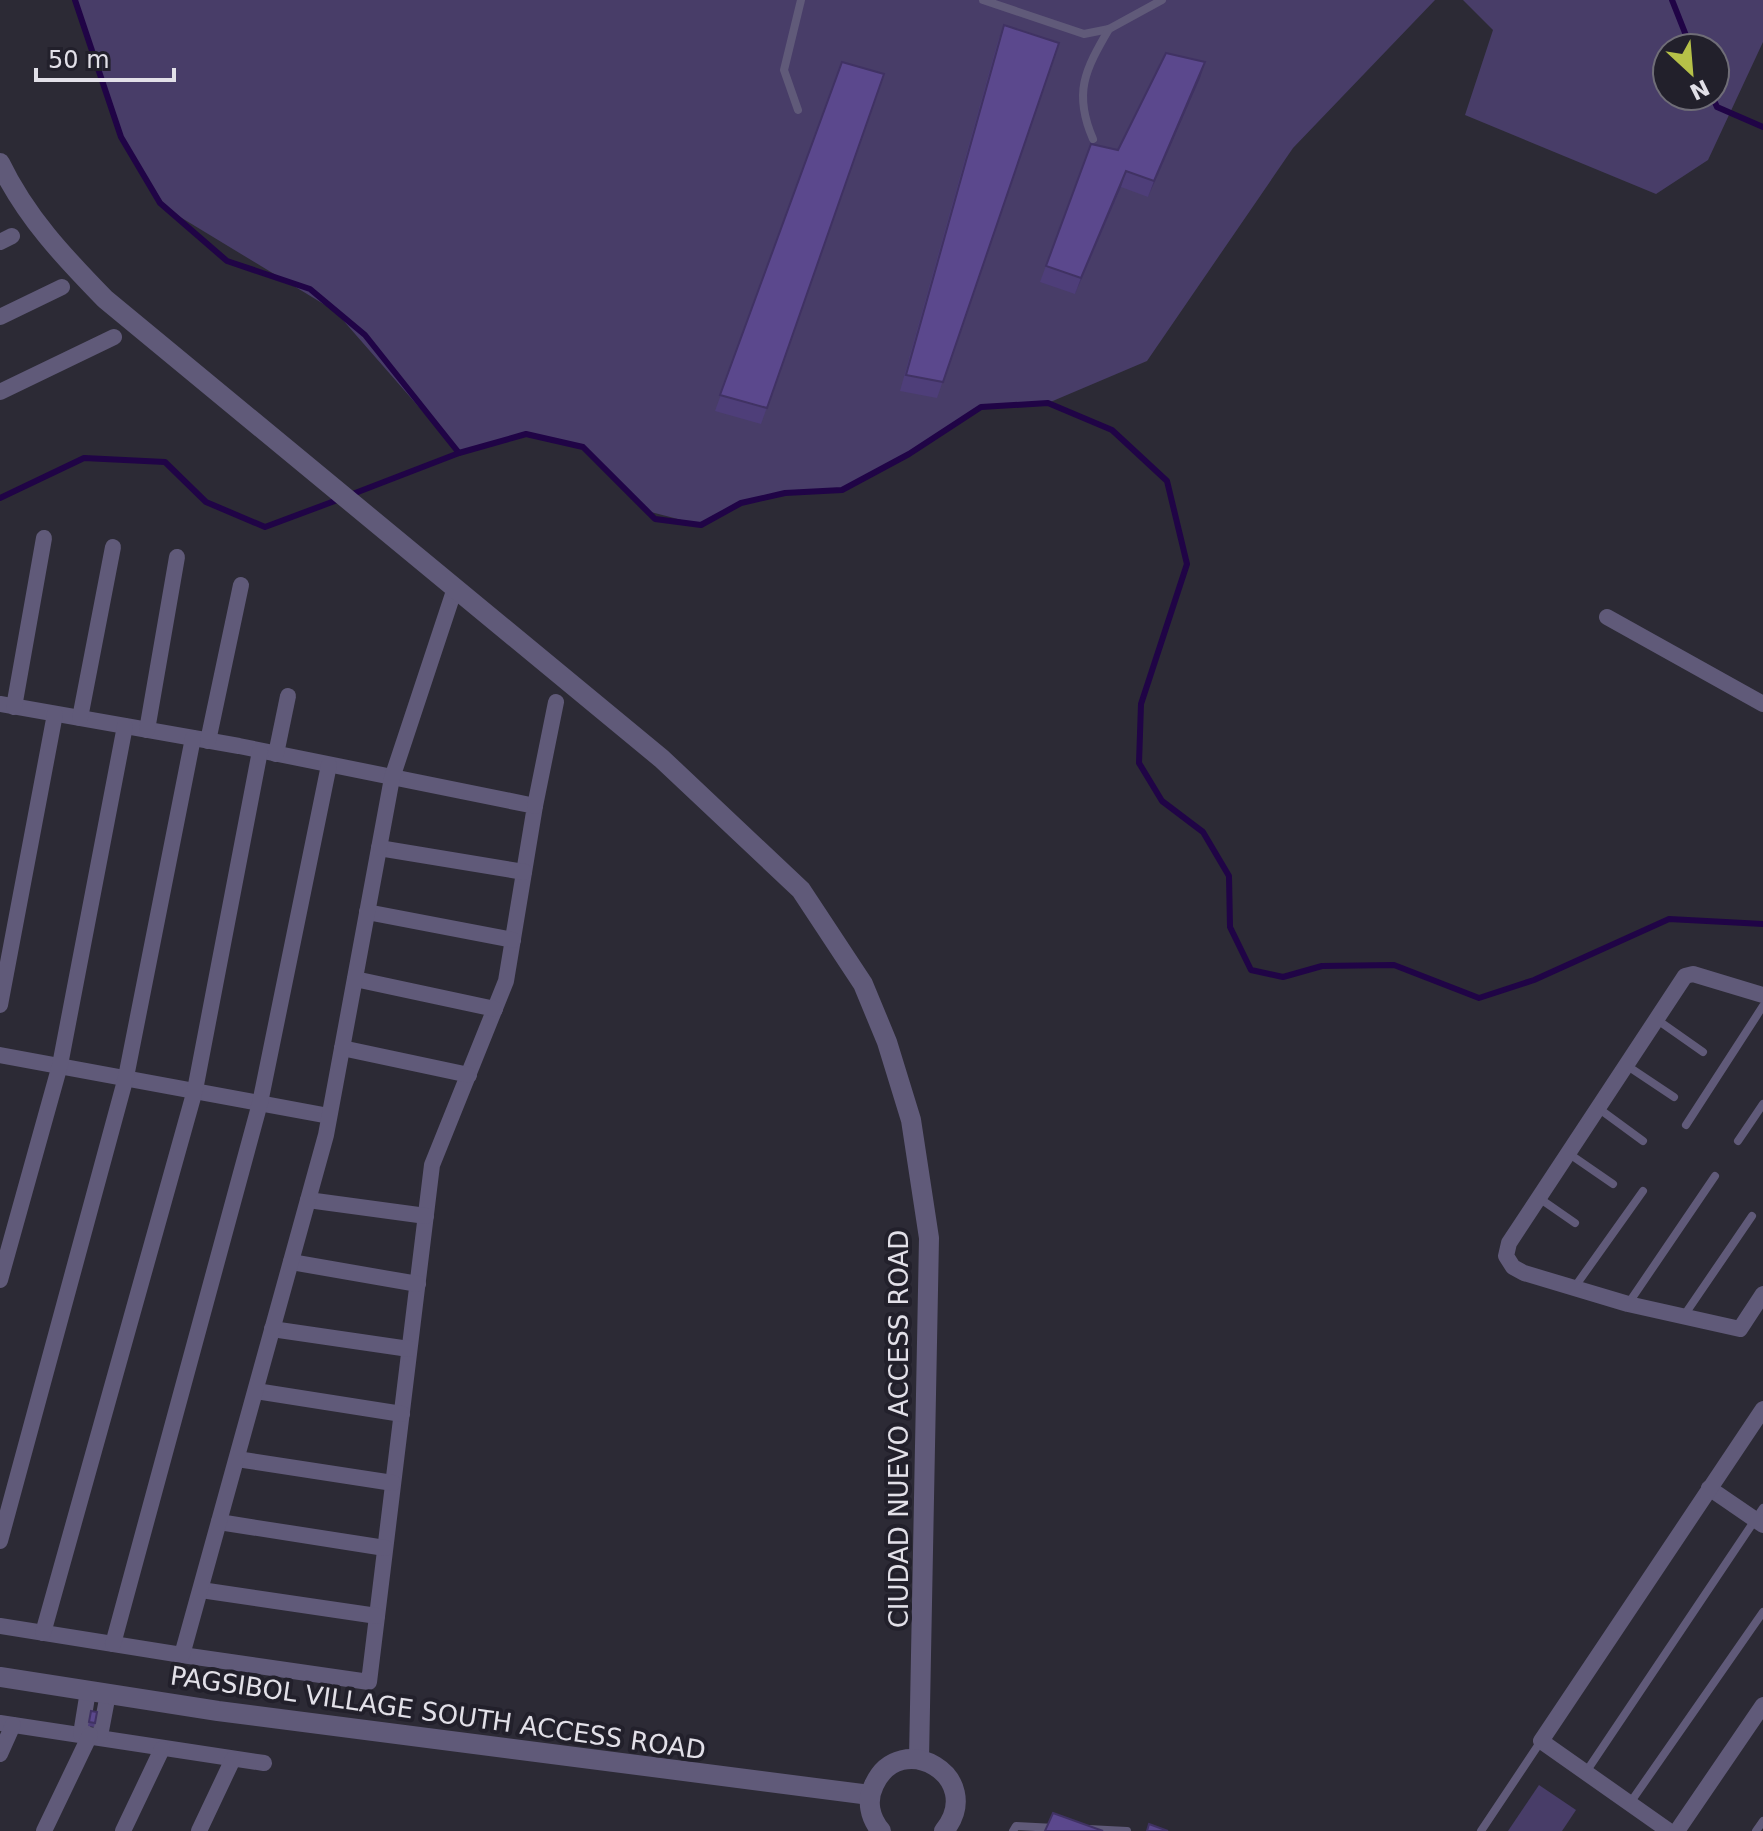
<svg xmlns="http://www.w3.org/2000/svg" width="1763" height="1831" font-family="'DejaVu Sans',sans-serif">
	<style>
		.green { fill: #483d68; fill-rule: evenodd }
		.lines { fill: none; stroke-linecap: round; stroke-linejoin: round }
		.stream { stroke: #200446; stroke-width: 6 }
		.service { stroke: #605a79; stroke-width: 8 }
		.minor { stroke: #605a79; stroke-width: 16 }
		.tertiary { stroke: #605a79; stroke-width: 20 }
		.wall { fill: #4e3e79 }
		.shaded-wall { fill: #403263 }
		.building { fill: #5b488d; stroke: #403263; stroke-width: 2 }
		.labels { text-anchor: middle; stroke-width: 8; stroke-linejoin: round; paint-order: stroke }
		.street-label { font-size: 26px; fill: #e2e0e8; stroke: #22202b }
	</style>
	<rect width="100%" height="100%" fill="#2c2a35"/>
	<g class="green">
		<polygon points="75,0 1435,0 1293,148 1147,361 1048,403 981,407 911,453 837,490 782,494 741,503 701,525 647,511 583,447 526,434 459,453 335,311 167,209 121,137"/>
		<path d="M1463,0H1763V42L1708,160L1656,194L1465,115L1493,30ZM1715,48V96H1667V48Z"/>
		<polygon points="1539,1785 1576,1810 1562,1831 1508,1831"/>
	</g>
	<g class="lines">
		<g class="stream">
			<polyline points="75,0 121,137 160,203 227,261 310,289 365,335 459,453"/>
			<polyline points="1672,0 1691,48"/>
			<polyline points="1712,96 1717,107 1763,127"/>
			<polyline points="350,495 459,453 526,434 583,447 655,519 701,525 741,503 785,493 842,490 909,454 981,407 1048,403 1112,430 1167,481 1187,564 1141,704 1139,763 1162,801 1203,832 1229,876 1230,927 1251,970 1283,977 1322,966 1394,965 1479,998 1534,980 1669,919 1763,924"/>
			<polyline points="0,498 84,458 165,462 206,502 265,527 340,499"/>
		</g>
		<g class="service">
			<polyline points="983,0 1084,34 1109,29 1162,0"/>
			<polyline points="798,110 784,70 801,0"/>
			<path d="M1093,139C1073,93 1085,70 1109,29"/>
			<polyline points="1656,1019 1703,1052"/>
			<polyline points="1626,1065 1674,1097"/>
			<polyline points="1598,1108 1643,1141"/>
			<polyline points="1686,1125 1763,1006"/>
			<polyline points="1738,1141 1763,1104"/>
			<polyline points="1568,1153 1613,1184"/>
			<polyline points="1539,1198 1575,1223"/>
			<polyline points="1574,1288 1643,1191"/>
			<polyline points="1628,1304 1715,1176"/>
			<polyline points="1683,1317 1752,1216"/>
			<polyline points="1586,1772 1763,1508"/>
			<polyline points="1630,1803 1763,1612"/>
			<polyline points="1088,1829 1127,1831"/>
			<polyline points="1013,1831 1016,1826 1055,1828"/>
			<polyline points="1481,1831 1541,1741"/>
			<polyline points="1756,1831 1763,1821"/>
		</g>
		<g class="minor">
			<polyline points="0,242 12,236"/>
			<polyline points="0,317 62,287"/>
			<polyline points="0,392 114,337"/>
			<polyline points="1607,617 1763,704"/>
			<polyline points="0,704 239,746 535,806 506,981 432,1165 369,1682 182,1655"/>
			<polyline points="14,707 44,538"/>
			<polyline points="80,718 113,547"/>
			<polyline points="147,730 177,557"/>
			<polyline points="208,741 241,585"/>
			<polyline points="276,754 288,696"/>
			<polyline points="535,806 556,702"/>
			<polyline points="379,848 524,872"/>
			<polyline points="367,912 513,940"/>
			<polyline points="355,979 495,1009"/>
			<polyline points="1763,995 1693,974 1685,976 1509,1243 1506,1256 1513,1267 1524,1273 1628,1304 1740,1329 1763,1294"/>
			<polyline points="0,1005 55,714"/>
			<polyline points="342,1048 469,1075"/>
			<polyline points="0,1055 329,1116"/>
			<polyline points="308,1200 426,1216"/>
			<polyline points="291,1262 418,1284"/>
			<polyline points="0,1280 60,1065 125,726"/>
			<polyline points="272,1329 409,1349"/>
			<polyline points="256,1391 402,1414"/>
			<polyline points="237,1459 393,1483"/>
			<polyline points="1709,1488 1763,1525"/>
			<polyline points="219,1522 385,1548"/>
			<polyline points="0,1541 126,1077 193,738"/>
			<polyline points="201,1590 377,1616"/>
			<polyline points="0,1626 182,1655 326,1135 392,778 455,588"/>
			<polyline points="43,1633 195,1090 260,751"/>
			<polyline points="113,1644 260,1103 329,765"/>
			<polyline points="0,1723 264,1763"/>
			<polyline points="81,1734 88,1691"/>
			<polyline points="100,1736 108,1694"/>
			<polyline points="0,1754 13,1725"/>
			<polyline points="44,1831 90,1735"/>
			<polyline points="123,1831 162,1749"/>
			<polyline points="199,1831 233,1759"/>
			<polyline points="1669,1831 1541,1741 1763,1409"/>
			<polyline points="1677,1831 1763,1705"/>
		</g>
		<g class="tertiary">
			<path d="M0,163C26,217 64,257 105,299L662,759L801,890L863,984L887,1042L911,1120L929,1238L919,1759"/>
			<polyline points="0,1677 218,1711 870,1795"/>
			<path d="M881,1831C870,1818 866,1801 874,1785C900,1727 987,1777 944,1831"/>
		</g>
	</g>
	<g class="wall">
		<polygon points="1004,25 1059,43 937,398 900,391 998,41"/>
		<polygon points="842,62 884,74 761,424 715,411"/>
		<polygon points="1205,62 1148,197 1121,187 1075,294 1040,282 1091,144 1118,150"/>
		<polygon points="91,1711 95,1723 94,1727 88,1726"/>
	</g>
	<g class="shaded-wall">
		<polygon points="1205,62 1200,78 1148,197 1154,181"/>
		<polygon points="1126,171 1121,187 1075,294 1081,278"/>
	</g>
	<g class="building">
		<polygon points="1004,25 1059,43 943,382 906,375"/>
		<polygon points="1166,53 1205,62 1154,181 1126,171 1081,278 1046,266 1091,144 1118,150"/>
		<polygon points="842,62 884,74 767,408 720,395"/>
		<polygon points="91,1711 97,1712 95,1723 89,1722"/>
		<polygon points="1053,1813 1103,1831 1045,1831"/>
		<polygon points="1149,1824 1168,1831 1147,1831"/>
	</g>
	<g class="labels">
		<g class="street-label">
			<text transform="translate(899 1429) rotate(-90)" y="9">CIUDAD NUEVO ACCESS ROAD</text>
			<text transform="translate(438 1713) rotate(8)" y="9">PAGSIBOL VILLAGE SOUTH ACCESS ROAD</text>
		</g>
	</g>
	<g transform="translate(1691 72) rotate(154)"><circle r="38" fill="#22202b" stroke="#6f6d77" stroke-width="2"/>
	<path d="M0-6L14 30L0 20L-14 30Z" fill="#b6c148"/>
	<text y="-12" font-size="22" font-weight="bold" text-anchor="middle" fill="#e2e0e8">N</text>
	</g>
	<path d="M36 68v12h138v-12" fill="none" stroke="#e2e0e8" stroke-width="4"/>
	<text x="48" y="68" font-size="24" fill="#e2e0e8" stroke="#22202b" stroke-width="6" paint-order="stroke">50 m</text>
</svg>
